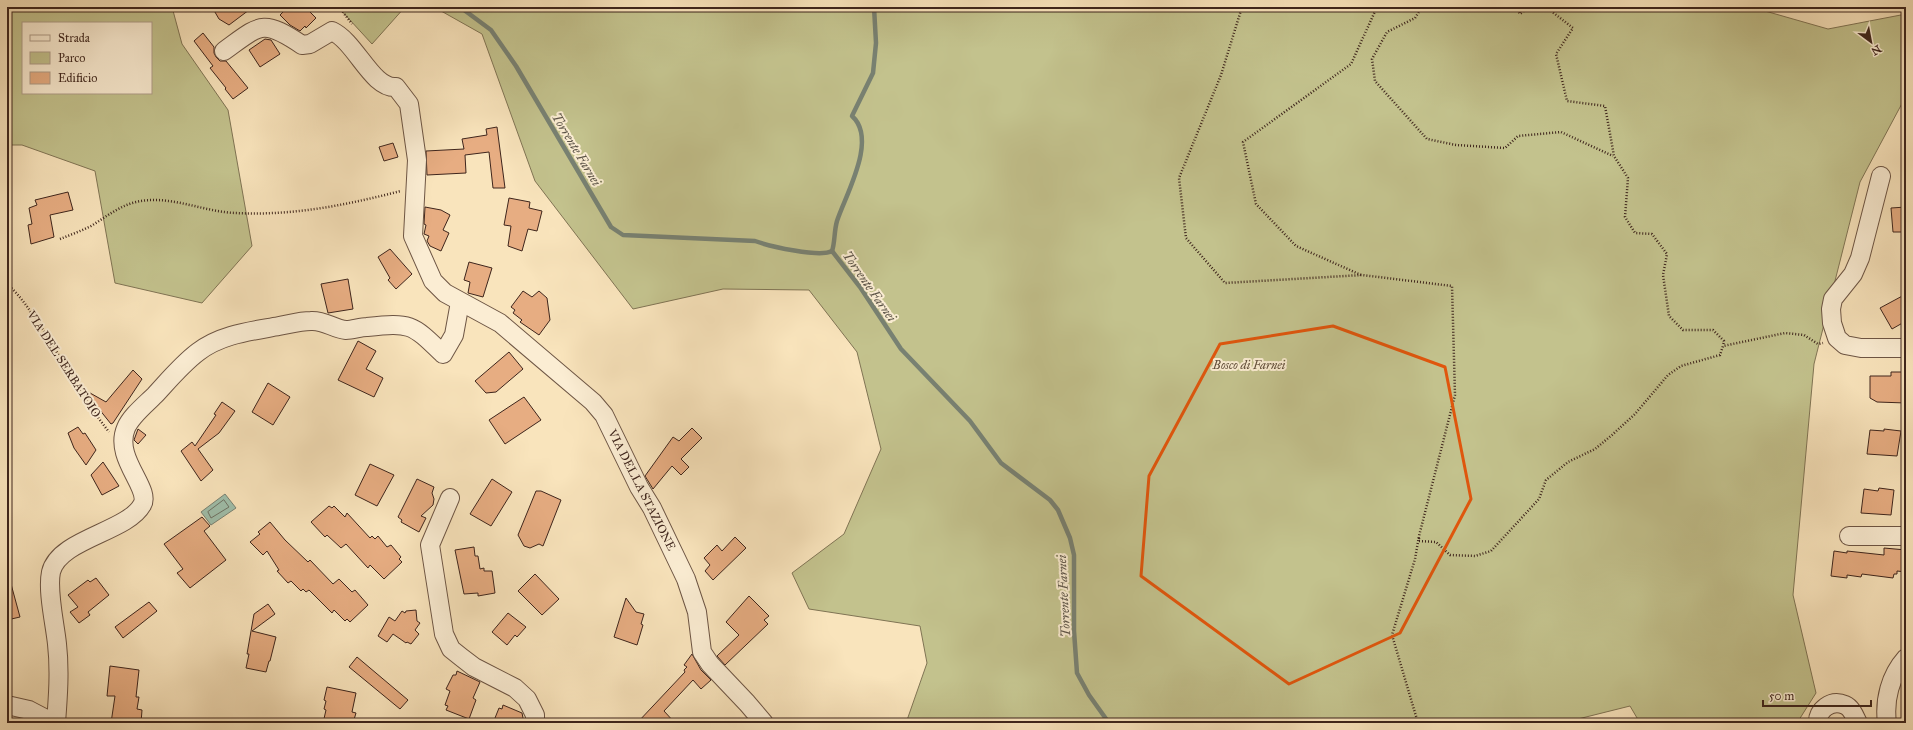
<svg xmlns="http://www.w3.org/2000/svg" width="1913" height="730" font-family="'IM FELL Great Primer',serif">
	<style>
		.green { fill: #c3c28d; stroke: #807454; fill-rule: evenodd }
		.water { fill: #9fbfab; stroke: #788172 }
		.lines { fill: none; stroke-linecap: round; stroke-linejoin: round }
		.shore { stroke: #6e7264; stroke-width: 1 }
		.stream { stroke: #788172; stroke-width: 4.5 }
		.building { fill: #e7ad82; stroke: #3e251c }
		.minor-casing { stroke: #6d5544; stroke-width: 20 }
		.path { stroke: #3e251c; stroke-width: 2.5; stroke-dasharray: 1 2; stroke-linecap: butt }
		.minor { stroke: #fbedd3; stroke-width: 18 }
		.marked { fill: none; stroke: #e0560d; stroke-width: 3; stroke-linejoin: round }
		.labels { text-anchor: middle; stroke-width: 4; stroke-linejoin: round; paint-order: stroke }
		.street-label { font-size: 12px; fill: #3e251c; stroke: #fbedd3 }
		.park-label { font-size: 12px; font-style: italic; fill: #5f4c38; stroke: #fbedd3 }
		.water-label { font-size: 13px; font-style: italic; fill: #5b5347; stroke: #fbedd3 }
	</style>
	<rect width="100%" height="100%" fill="#f9e4bc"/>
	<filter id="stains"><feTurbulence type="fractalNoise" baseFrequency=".005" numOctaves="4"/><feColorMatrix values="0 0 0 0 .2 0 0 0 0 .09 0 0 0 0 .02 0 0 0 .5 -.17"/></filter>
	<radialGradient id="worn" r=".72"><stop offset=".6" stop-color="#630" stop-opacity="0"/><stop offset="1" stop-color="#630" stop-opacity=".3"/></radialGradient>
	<g class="green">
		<path d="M7,7H172L182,44L228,110L252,246L202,303L115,283L95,171L22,145H7ZM23,23H151V93H23Z"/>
		<polygon points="338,7 405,7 372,44"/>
		<polygon points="434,7 1751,7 1828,29 1906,14 1906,96 1860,182 1814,364 1793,595 1816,693 1797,723 1640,723 1630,706 1562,723 906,723 927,663 920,626 809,609 792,573 844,534 881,449 857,352 809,290 723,289 633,309 535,181 482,34"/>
	</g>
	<polygon class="water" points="225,494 236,508 211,525 201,512"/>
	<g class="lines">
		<polygon class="shore" points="224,500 229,507 211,518 208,512"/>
		<g class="stream">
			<path d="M460,7L491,30L516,66L611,227L623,235L755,241C769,246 820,258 832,251L860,287L901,349L970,421L1001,463L1050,500L1058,510L1070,538L1074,555V631L1077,673L1089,695L1109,723"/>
			<path d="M832,251C835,243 834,231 837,221C846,194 878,139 852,116L873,73L876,43L874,7"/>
		</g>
	</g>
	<g class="building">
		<polygon points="212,7 253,7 229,25 219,19"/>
		<polygon points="288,7 305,7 316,18 306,28 305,26 300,31 290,25 280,15"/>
		<polygon points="203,33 214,47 214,53 216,57 220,61 226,61 248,88 233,99 225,89 226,88 210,68 213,66 194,41"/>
		<polygon points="265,39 271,40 280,54 260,67 249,50"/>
		<polygon points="497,127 505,188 493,188 489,152 465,155 466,173 427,175 426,151 464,149 462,139 487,135 486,129"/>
		<polygon points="393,143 398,157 384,161 379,147"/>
		<polygon points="68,192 73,210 50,215 54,237 31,244 28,225 32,224 29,208 37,205 35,200"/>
		<polygon points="509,198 530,202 529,208 542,211 537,231 528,229 522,251 508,246 511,226 504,225"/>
		<polygon points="425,207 441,210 450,215 443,230 449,233 441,251 430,246 427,241 429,236 424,234 426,225 424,224"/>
		<polygon points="1906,207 1906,232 1893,232 1891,208"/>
		<polygon points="390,249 412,274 396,289 388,280 390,278 378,257"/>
		<polygon points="469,262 492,268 483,297 468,293 470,282 464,280"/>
		<polygon points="348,279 353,309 328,313 321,284"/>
		<polygon points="523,291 532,297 539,291 547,298 550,320 539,335 520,322 522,320 513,313 515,310 511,307"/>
		<polygon points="1906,294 1906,321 1892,329 1880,308"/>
		<polygon points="358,341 376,351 366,369 383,378 374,397 338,380"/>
		<polygon points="509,352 523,369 496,392 486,393 475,381"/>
		<polygon points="133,370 142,379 113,423 111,424 83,389 106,402"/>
		<polygon points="1891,372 1906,372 1906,403 1877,402 1870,398 1870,376 1891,376"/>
		<polygon points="268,383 290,397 273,425 252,412"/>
		<polygon points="524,397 541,420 505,444 489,420"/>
		<polygon points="222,402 235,411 219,433 198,449 213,470 201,481 181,451 192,442 195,446 216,415 214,414"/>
		<polygon points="78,427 83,434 85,433 96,450 86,465 74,448 68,433"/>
		<polygon points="692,428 702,438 681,459 689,467 681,475 672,466 653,489 645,476 673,437 679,441"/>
		<polygon points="138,429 146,435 138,444 134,440"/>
		<polygon points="1884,429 1901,431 1897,456 1867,454 1870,430 1884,431"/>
		<polygon points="103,462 119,486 102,495 91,475"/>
		<polygon points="370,464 394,475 377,506 355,495"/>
		<polygon points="417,479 434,487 432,493 434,499 433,505 421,516 426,518 419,532 401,522 402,520 398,517"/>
		<polygon points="492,479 512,492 491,526 470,514"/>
		<polygon points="1879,488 1894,490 1891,515 1861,513 1864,489 1878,491"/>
		<polygon points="536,491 541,491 561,500 543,546 539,544 530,548 524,546 518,535"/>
		<polygon points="329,506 332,508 334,506 345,517 347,513 370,538 372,536 375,539 378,536 387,547 391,545 401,557 399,559 402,562 384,579 370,565 368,568 346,544 341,548 327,535 325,537 311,522"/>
		<polygon points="202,517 210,526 204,531 226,560 190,588 177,573 183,569 164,544"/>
		<polygon points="270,522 285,540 308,562 310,560 333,584 339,579 352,592 355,590 368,605 350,622 347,619 345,621 334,610 332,613 309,590 306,592 303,589 301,591 291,581 288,583 277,571 279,570 267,551 263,555 250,542 260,534 258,532"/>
		<polygon points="735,537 746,548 713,580 705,571 710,565 704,558 717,545 722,551"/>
		<polygon points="474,547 475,556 478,556 480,569 484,568 484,571 492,571 495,593 478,596 478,593 464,594 455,550"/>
		<polygon points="1884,548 1906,550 1906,572 1897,571 1897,574 1894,574 1893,578 1862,574 1861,577 1847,575 1847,578 1831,576 1834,551 1847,553 1847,551 1884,555"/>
		<polygon points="535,574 559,599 542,615 518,591"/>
		<polygon points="96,578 109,595 88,612 90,615 79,623 70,612 78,607 68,595 88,580 90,582"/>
		<polygon points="11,584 20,617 7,620 7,585"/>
		<polygon points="749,596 769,616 764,620 768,624 725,665 717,656 739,635 726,622"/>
		<polygon points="626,598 636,612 644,614 641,624 643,625 637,645 614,637"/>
		<polygon points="149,602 157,611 123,638 115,627"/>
		<polygon points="268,604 275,614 252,631 276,637 270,661 269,661 266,672 246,668 249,654 247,654 254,614"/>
		<polygon points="416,610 417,621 420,623 415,630 419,634 411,644 407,642 406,643 393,634 387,642 378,636 389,617 395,621 402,611 405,613 406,611"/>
		<polygon points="508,613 526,627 517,637 515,635 507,645 492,632"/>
		<polygon points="692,654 701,670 711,680 701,689 693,680 664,711 675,723 637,723 685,672 684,670 687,667 684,665"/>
		<polygon points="357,657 408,700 400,709 349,667"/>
		<polygon points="110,666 139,670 136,697 139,697 137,709 142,710 141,723 111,723 115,696 107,696"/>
		<polygon points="457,671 480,682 473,698 476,700 469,719 446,710 448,706 445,705 450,691 446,689 453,675 456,675"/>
		<polygon points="327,687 356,693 352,712 356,713 353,723 323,723 326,710 324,709 326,701 324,700"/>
		<polygon points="503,705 522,713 524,723 493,723 499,708 502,709"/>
	</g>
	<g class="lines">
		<defs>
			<g id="minor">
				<path d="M224,51C260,25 262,18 302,45L310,44L332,31C356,42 372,89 396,87L409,104L417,160L413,236L433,281L445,293L500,323L593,402L604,415L639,487L652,508L686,579L697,612L702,652L710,664L747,703L764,723"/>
				<polyline points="1881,176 1860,258 1853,274 1833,299 1831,309 1832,323 1837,338 1845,345 1861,348 1906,348"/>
				<polyline points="450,498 430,545 444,634 451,649 461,657 474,667 515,688 527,699 535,715 535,723"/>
				<polyline points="1849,536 1906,536"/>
				<polyline points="7,705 29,710 54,723"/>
				<path d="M56,723C58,697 60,670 57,644C55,624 47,591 51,572C59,539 127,532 142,505C152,489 113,458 126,428C131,416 145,405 155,395C168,381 182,364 198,352C221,334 252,331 279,326C290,324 300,321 311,321C324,320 334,329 346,330C353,330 360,327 367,327C411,322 412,324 443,354L454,335L460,302"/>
				<path d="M1818,723C1817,710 1831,699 1845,705C1852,708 1855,717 1858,723"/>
				<path d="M1887,723C1884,700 1890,676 1906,658"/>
			</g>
		</defs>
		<use href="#minor" class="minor-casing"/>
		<g class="path">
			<polyline points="339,7 352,24"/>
			<polyline points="1242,7 1221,75 1179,178 1186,238 1225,283 1362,275 1452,286 1455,395 1419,536 1415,559 1392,635 1418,723"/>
			<polyline points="1422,7 1415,18 1387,32 1372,59 1375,81 1427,139 1456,145 1505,148 1518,136 1561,132 1613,156"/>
			<polyline points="1516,7 1520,14 1529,7"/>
			<polyline points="1546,7 1573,28 1556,54 1567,101 1605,106 1614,156 1628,178 1625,217 1635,233 1652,234 1667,254 1663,275 1669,316 1683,330 1713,330 1724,341 1723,346"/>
			<path d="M60,239C70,235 81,231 91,226C106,217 119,206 136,202C169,194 203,212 236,213C293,216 346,205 401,191"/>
			<polyline points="1361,275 1296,246 1256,204 1243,142 1351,64 1377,7"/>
			<path d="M7,284C21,296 30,311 41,327C64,362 83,399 109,432"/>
			<polyline points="1419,538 1419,541 1436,542 1450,555 1475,556 1491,551 1539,499 1546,480 1568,462 1595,449 1612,435 1635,414 1668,375 1681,366 1720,355 1723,346 1785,333 1804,335 1818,344 1823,343"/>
		</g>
		<use href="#minor" class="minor"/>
	</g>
	<path class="marked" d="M1333,326L1445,367L1471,499L1400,633L1289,684L1141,576L1149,476L1220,344Z"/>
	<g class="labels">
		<g class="street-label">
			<text transform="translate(64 364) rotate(57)" y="4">VIA DEL SERBATOIO</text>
			<text transform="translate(642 490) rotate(63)" y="4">VIA DELLA STAZIONE</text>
		</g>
		<g class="park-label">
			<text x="1249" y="369">Bosco di Farnei</text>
		</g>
		<g class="water-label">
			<text transform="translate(577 149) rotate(59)" y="5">Torrente Farnei</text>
			<text transform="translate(870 286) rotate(55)" y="5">Torrente Farnei</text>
			<text transform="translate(1063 596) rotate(-93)" y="5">Torrente Farnei</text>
		</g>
	</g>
	<rect width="1913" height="730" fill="none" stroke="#f9e4bc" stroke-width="24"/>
	<rect x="8" y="8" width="1897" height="714" fill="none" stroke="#3e251c" stroke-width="2"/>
	<rect x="12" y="12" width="1889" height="706" fill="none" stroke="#3e251c"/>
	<rect x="22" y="22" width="130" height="72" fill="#fbedd3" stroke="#af9d8a"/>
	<rect x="30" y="35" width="20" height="6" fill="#fbedd3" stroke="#af9d8a"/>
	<text x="58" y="42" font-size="12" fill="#3e251c">Strada</text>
	<rect x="30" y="52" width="20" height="12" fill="#c3c28d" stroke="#af9d8a"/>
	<text x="58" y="62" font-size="12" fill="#3e251c">Parco</text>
	<rect x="30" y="72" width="20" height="12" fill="#e7ad82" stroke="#af9d8a"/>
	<text x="58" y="82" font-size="12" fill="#3e251c">Edificio</text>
	<g transform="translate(1871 42) rotate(148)" stroke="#fbedd3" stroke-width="3" paint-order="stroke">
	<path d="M0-3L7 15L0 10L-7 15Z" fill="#3e251c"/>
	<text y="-6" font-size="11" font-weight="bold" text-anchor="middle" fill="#3e251c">N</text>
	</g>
	<path d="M1763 700v6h108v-6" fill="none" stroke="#3e251c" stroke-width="2"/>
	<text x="1769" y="700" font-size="12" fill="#3e251c" stroke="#fbedd3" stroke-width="3" paint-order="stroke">50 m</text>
	<rect width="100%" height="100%" filter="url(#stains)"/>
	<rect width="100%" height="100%" fill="url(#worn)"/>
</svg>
